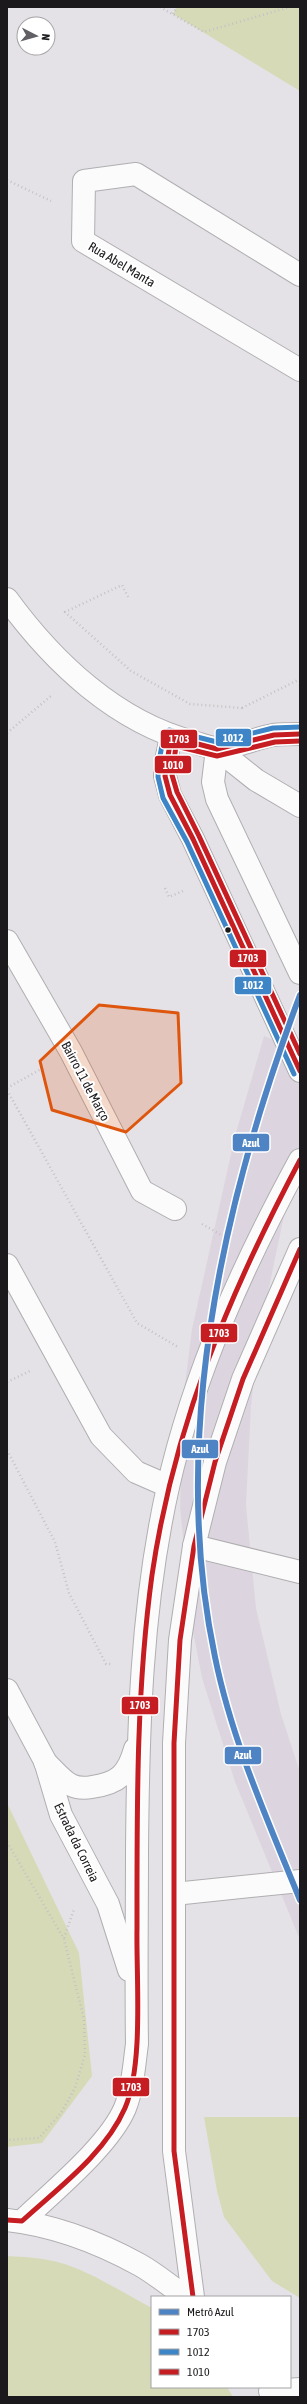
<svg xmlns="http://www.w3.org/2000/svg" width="307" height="2404" font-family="'Asap Condensed',sans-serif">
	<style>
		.built { fill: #dcd5df }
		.green { fill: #d6dab7 }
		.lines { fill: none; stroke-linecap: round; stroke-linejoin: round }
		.minor-casing { stroke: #b0aeb1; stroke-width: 24 }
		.major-casing { stroke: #b0aeb1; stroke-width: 24 }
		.highway-casing { stroke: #b0aeb1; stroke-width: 24 }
		.path { stroke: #c4c2c4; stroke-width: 2.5; stroke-dasharray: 1 3; stroke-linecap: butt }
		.minor { stroke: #fbfbfb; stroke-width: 22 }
		.major { stroke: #fbfbfb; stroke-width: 22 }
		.highway { stroke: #fbfbfb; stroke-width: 22 }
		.bus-1-casing { stroke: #fff; stroke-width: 8 }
		.bus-2-casing { stroke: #fff; stroke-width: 8 }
		.bus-3-casing { stroke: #fff; stroke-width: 8 }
		.bus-1 { stroke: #c61d23; stroke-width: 5 }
		.bus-2 { stroke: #3d85c6; stroke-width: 5 }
		.bus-3 { stroke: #c61d23; stroke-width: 5 }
		.metro-1-casing { stroke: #fff; stroke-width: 9 }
		.metro-1 { stroke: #4e84c4; stroke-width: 6 }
		.marked { fill: #de560d; fill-opacity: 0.2; stroke: #de560d; stroke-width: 3; stroke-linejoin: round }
		.bus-dot { fill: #1c191d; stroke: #fff; stroke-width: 1.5 }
		.labels { text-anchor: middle; stroke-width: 4; stroke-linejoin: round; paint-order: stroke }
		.street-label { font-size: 13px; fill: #1c191d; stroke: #fff }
		.line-badge { stroke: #fff; stroke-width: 1.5 }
		.badge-label { font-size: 11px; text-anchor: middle; font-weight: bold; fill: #fff }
	</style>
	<rect width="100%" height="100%" fill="#e5e2e7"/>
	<polygon class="built" points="264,1036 300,1050 300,1155 285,1211 258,1340 251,1407 246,1505 256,1608 281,1714 300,1772 300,1940 235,1782 202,1678 191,1621 180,1507 183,1400 192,1329 235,1136"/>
	<g class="green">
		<polygon points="177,7 300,7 300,91 173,14"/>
		<polygon points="7,1803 79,1953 92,2076 42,2143 7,2147"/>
		<polygon points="204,2117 300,2117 300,2298 272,2281 224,2217 217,2191"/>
		<path d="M7,2256C25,2257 44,2258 61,2263C90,2271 125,2294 152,2308V2387H227L233,2397H7Z"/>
	</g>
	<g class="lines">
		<defs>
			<g id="minor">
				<polyline points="300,275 136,174 84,181 83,241 300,370"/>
				<path d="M7,599C53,662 116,722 193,742C201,744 209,748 217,748C232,749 256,738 273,735C282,734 291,734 300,734"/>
				<polyline points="171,737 166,761 165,776 170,795 193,839 300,1071"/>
				<polyline points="217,749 213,782 217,799 300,973"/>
				<polyline points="217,749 256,780 300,806"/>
				<polyline points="7,941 71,1052 142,1191 175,1209"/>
				<polyline points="7,1265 101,1436 136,1472 168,1486"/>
				<polyline points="194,1546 300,1572"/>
				<polyline points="7,1690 45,1761 61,1815 108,1904 129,1970"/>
				<path d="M45,1762C53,1769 62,1781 71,1785C77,1788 86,1788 92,1787C119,1783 128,1774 135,1749"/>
				<polyline points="174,1894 300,1881"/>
				<path d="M22,2221C52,2192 109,2146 125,2108C133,2088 134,2065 137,2044C136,1980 137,1916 137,1851C138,1728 141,1608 168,1487C194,1372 244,1263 300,1160"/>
				<polyline points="193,2297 174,2151 174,1743 180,1640 194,1546 215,1462 243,1379 300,1249"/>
			</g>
			<path id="major" d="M7,2220C53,2225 100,2243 140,2265C156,2274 171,2287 186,2297"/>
			<polyline id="highway" points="270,2391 300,2389"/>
		</defs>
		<use href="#minor" class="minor-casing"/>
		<use href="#major" class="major-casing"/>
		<use href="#highway" class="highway-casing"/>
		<g class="path">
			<polyline points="160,7 204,32 290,7"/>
			<polyline points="173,14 177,7"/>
			<polyline points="7,180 51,201"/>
			<polyline points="128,597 122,585 65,612 131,671 190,704 242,708 242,710"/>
			<polyline points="242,708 300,679"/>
			<polyline points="7,733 51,696"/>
			<polyline points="165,888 169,897 183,891"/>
			<polyline points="7,1088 43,1068"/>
			<polyline points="7,1090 137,1323 178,1347"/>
			<polyline points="202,1224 225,1237"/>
			<polyline points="7,1382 30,1371"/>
			<polyline points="7,1450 55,1542 69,1593 106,1664 111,1664"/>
			<polyline points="7,1842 64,1939 84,2019 85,2055 75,2088 61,2113 39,2138 7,2140"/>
			<polyline points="64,1938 74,1909"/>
		</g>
		<use href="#minor" class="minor"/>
		<use href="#major" class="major"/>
		<use href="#highway" class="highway"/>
		<defs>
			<g id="bus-1">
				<polyline points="300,734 274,735 217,749 171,737 165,776 170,795 193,839 300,1071"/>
				<path d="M7,2220L22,2221C58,2188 105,2154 125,2108C144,2064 136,1977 137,1928C137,1810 136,1692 152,1575C174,1425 229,1294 300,1160"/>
				<polyline points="193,2297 174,2151 174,1743 180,1640 194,1546 215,1462 243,1379 300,1249"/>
			</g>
			<polyline id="bus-2" points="294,1074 187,842 163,798 158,777 159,761 164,735 169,730 217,742 273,728 300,727"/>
			<polyline id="bus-3" points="300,741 275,742 217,756 176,746 172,775 177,792 199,836 300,1054"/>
		</defs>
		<use href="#bus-1" class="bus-1-casing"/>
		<use href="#bus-2" class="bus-2-casing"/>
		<use href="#bus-3" class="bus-3-casing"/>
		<use href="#bus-1" class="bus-1"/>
		<use href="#bus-2" class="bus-2"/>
		<use href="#bus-3" class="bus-3"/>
		<defs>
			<path id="metro-1" d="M300,995C223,1200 169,1439 215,1657C232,1741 268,1821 300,1900"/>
		</defs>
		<use href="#metro-1" class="metro-1-casing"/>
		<use href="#metro-1" class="metro-1"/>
	</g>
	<path class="marked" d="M99,1005L178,1013L181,1083L126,1132L52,1110L40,1061Z"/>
	<circle class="bus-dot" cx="228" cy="930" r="3.5"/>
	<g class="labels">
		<g class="street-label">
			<text transform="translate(122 264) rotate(31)" y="5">Rua Abel Manta</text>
			<text transform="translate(86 1081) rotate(62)" y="5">Bairro 11 de Março</text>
			<text transform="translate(77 1842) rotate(64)" y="5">Estrada da Correia</text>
		</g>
	</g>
	<g class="line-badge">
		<rect x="215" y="728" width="37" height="19" rx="4" fill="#3d85c6"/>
		<rect x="160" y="729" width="38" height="20" rx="4" fill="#c61d23"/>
		<rect x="154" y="755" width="38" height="19" rx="4" fill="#c61d23"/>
		<rect x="229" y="949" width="38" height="19" rx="4" fill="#c61d23"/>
		<rect x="234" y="976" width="38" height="19" rx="4" fill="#3d85c6"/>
		<rect x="232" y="1133" width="38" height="19" rx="4" fill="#4e84c4"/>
		<rect x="200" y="1323" width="38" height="20" rx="4" fill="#c61d23"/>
		<rect x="181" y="1439" width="38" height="20" rx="4" fill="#4e84c4"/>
		<rect x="121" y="1696" width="38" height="19" rx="4" fill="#c61d23"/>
		<rect x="224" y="1746" width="38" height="19" rx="4" fill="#4e84c4"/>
		<rect x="112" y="2077" width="38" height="20" rx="4" fill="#c61d23"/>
	</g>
	<g class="badge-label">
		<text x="233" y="742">1012</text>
		<text x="179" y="743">1703</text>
		<text x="173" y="769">1010</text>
		<text x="248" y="962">1703</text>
		<text x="253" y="989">1012</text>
		<text x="251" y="1147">Azul</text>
		<text x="219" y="1337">1703</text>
		<text x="200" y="1453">Azul</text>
		<text x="140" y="1709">1703</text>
		<text x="243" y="1759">Azul</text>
		<text x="131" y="2091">1703</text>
	</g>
	<rect width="307" height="2404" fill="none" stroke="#1c191d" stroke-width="16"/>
	<rect x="151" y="2296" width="140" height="92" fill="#ffffff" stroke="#a4a3a5"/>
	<rect x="159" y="2309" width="20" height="6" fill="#4e84c4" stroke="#a4a3a5"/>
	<text x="187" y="2316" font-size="12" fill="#1c191d">Metrô Azul</text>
	<rect x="159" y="2329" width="20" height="6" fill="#c61d23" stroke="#a4a3a5"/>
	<text x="187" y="2336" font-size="12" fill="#1c191d">1703</text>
	<rect x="159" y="2349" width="20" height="6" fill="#3d85c6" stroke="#a4a3a5"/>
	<text x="187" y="2356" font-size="12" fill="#1c191d">1012</text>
	<rect x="159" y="2369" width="20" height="6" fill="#c61d23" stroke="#a4a3a5"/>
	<text x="187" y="2376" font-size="12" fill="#1c191d">1010</text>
	<g transform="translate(36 36) rotate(96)"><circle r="19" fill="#ffffff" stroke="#a4a3a5"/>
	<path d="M0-3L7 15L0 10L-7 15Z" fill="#625f64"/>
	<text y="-6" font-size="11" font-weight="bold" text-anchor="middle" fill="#1c191d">N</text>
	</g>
</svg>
